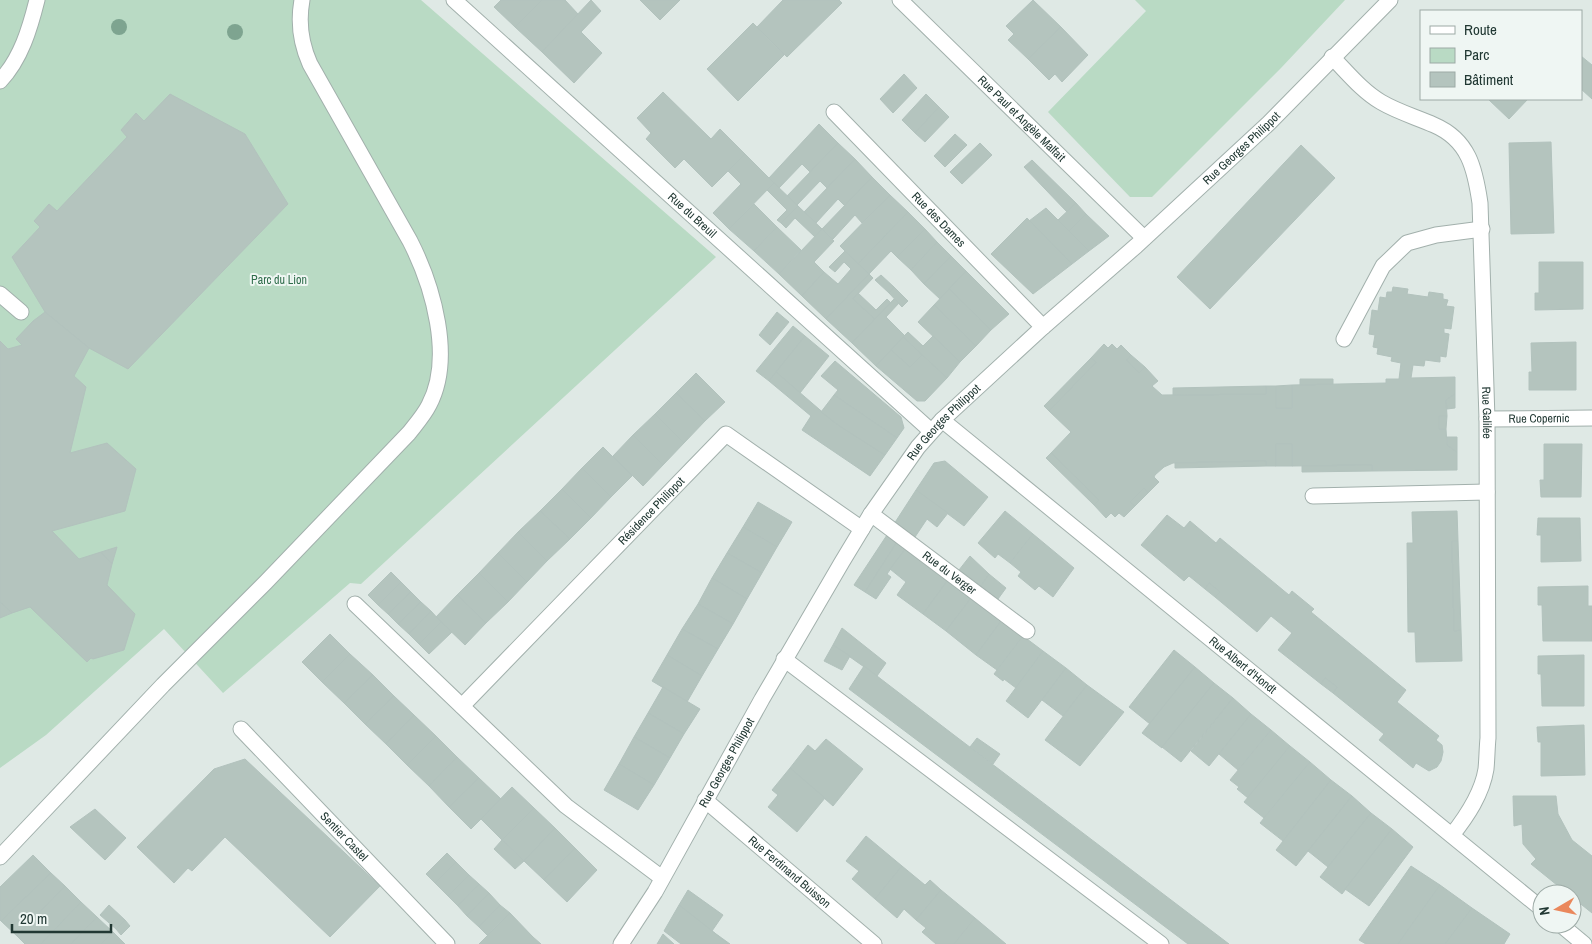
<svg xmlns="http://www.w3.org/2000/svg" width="1592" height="944" font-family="'Archivo Narrow',sans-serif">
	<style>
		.green { fill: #b9dac4 }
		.building { fill: #b4c4be; stroke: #b2c2bd }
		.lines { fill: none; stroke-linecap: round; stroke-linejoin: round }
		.minor-casing { stroke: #a2b0ac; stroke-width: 17 }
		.minor { stroke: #fff; stroke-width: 15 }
		.tree { fill: #7ea490 }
		.labels { text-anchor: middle; stroke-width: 4; stroke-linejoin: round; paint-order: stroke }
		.street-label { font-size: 12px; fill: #213833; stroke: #eff6f3 }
		.park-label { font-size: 12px; fill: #2e6c4a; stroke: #eff6f3 }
	</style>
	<rect width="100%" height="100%" fill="#dfe9e5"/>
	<g class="green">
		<polygon points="0,0 421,0 716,257 361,584 350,583 223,693 164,629 46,735 0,768"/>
		<polygon points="1135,0 1345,0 1281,68 1152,197 1130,197 1048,112 1146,11"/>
	</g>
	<g class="building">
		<polygon points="501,0 542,0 515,27 494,7"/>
		<polygon points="542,0 565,0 578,14 542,52 515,27"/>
		<polygon points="591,0 601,11 581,32 602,53 574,83 542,52"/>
		<polygon points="640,0 680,0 660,20"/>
		<polygon points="783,0 839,0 842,3 787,57 757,27"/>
		<polygon points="1033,0 1061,27 1028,59 1008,40 1014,34 1006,26"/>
		<polygon points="753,23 784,55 738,101 707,69"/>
		<polygon points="1061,27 1088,55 1062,82 1055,74 1049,80 1028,59"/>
		<polygon points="1581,56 1592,65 1592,99 1581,89"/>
		<polygon points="904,74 917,88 893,113 880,99"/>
		<polygon points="663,92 711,139 720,129 745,154 712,187 684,159 675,168 646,139 651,133 637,118"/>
		<polygon points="170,94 245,134 288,204 128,369 89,348 45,312 12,257 40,227 34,221 49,204 57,211 127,137 121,130 136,113 144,121"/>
		<polygon points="926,94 939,107 915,133 902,120"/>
		<polygon points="1488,99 1528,99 1509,119"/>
		<polygon points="939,107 949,117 925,142 915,133"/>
		<polygon points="819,124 838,143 810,172 802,164 779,188 769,178"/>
		<polygon points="955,134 967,145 945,167 934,156"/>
		<polygon points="1551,142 1554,233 1511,234 1509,143"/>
		<polygon points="838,143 855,159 827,188 820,181 797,205 787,196"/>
		<polygon points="980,143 992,155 962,184 950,172"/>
		<polygon points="1301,145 1335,178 1210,309 1177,277"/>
		<polygon points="745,154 774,183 729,229 713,213 741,184 728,171"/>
		<polygon points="855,159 872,177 845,206 838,199 816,223 804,212"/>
		<polygon points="1032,160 1076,203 1067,212 1024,167"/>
		<polygon points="872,177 890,195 862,223 855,215 833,239 822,229"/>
		<polygon points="774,183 798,206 781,223 777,220 787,210 767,190"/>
		<polygon points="890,195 908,212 858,264 840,246"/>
		<polygon points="1076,203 1086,214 1069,231 1058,220"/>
		<polygon points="754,204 777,227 754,251 729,229"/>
		<polygon points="798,206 822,229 815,237 795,218 786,228 781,223"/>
		<polygon points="1046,208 1089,251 1072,264 1029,221"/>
		<polygon points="908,212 925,229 897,257 891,251 869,274 858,264"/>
		<polygon points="1086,214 1109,236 1089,251 1069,231"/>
		<polygon points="1027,218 1072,264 1033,294 991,254"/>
		<polygon points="777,227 801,250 779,274 754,251"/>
		<polygon points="822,229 834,241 814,262 824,272 802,296 779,274"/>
		<polygon points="925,229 937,242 911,270 897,257"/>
		<polygon points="937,242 951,256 924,284 911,270"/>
		<polygon points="845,251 869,274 826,319 802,296 824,272 838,284 851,269 844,262 835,272 829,267"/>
		<polygon points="951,256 966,271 940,299 924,284"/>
		<polygon points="1539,262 1583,262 1583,309 1535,310 1535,293 1539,293"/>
		<polygon points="966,271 1009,314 991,330 949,289"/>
		<polygon points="869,274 873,278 853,299 875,319 852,343 826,319"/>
		<polygon points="881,275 894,287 889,293 875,280"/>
		<polygon points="894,287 908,301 902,307 889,293"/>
		<polygon points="1393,287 1408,289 1407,294 1428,297 1429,292 1443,294 1443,299 1448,300 1446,306 1454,307 1451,329 1444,328 1444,333 1449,334 1446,357 1440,356 1440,362 1425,360 1424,366 1413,365 1411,378 1455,377 1455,394 1446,400 1447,416 1439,416 1439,429 1446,429 1447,445 1457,452 1457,470 1372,471 1372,465 1292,466 1292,444 1276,444 1276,466 1266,466 1266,461 1173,463 1164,467 1155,475 1154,477 1159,482 1148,493 1144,488 1130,502 1135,506 1124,517 1119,513 1115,517 1111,513 1106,518 1094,505 1099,500 1051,453 1071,432 1049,411 1096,362 1091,358 1104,344 1108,348 1112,344 1117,349 1121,345 1131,355 1127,360 1139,373 1145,367 1158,381 1152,386 1162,395 1266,394 1266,386 1276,386 1276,408 1292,408 1292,385 1386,383 1386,379 1399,379 1401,363 1391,361 1392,357 1377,354 1378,348 1373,347 1375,335 1369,334 1372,310 1378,311 1380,297 1386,298 1387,292 1392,292"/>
		<polygon points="949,289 991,330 976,346 934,305"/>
		<polygon points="858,293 876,310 887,299 891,303 875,319 853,299"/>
		<polygon points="894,299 899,303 886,317 905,336 876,366 852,343"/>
		<polygon points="934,305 976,346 960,362 918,322"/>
		<polygon points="45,312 89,348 74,376 86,387 70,453 107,443 136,469 125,511 52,531 79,559 101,552 112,564 107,585 135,614 124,650 93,659 91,658 87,662 30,607 12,613 0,602 0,341 8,349 22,345 16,339 33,321"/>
		<polygon points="777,312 789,322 770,345 759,335"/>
		<polygon points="793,326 805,336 769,381 756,371"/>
		<polygon points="908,332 923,346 933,336 960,362 947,378 903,337"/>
		<polygon points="805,336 829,356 800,393 776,372"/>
		<polygon points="903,337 922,355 910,367 891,350"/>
		<polygon points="1576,342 1576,390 1529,390 1529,372 1532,372 1531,343"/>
		<polygon points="891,350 910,367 922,355 947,378 925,401 917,401 876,366"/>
		<polygon points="1131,355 1145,367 1139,373 1127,360"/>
		<polygon points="1091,358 1096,362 1049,411 1044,406"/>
		<polygon points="835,361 901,417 904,428 897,438 834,395 838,390 821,376"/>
		<polygon points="776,372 834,422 885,455 870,476 802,430 811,416 769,381"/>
		<polygon points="696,373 725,402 705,421 676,393"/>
		<polygon points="1300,379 1333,379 1333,384 1300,385"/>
		<polygon points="1292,385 1292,408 1276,408 1276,386"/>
		<polygon points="1266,386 1266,394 1173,395 1173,388"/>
		<polygon points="676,393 705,421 684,443 655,414"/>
		<polygon points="1455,394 1455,408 1447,409 1446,400"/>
		<polygon points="834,395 897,438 885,455 841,427 821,412"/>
		<polygon points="655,414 684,443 663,465 633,435"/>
		<polygon points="1439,416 1447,416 1446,429 1439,429"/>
		<polygon points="633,435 663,465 643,486 613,456"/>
		<polygon points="1447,437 1457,437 1457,452 1447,445"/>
		<rect x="1276" y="444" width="16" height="22"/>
		<polygon points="1544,444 1582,444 1581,497 1541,497 1540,480 1544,480"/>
		<polygon points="603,447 632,476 611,497 582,468"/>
		<polygon points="1051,453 1099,500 1094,505 1046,458"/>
		<polygon points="945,461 988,497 964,526 916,490 934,463"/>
		<polygon points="1266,461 1266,466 1175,468 1175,463"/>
		<polygon points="1372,465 1372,471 1302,472 1302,466"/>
		<polygon points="582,468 611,497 591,518 562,489"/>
		<polygon points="1144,488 1148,493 1135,506 1130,502"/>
		<polygon points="562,489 591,518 570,539 540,511"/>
		<polygon points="916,490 948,513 937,527 927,519 913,540 894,524"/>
		<polygon points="758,502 792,522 777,547 743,527"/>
		<polygon points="540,511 570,539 547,561 518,532"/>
		<polygon points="1005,511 1033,534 1010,563 998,554 995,558 978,543"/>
		<polygon points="1457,511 1458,541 1452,541 1454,631 1461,630 1462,661 1416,662 1415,632 1408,632 1407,543 1413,543 1412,512"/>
		<polygon points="1167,515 1184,528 1190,521 1216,543 1220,538 1289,595 1292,591 1314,609 1311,612 1406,690 1397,702 1439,736 1436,740 1442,745 1443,752 1441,761 1437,767 1429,771 1416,763 1413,768 1379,740 1384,734 1333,693 1337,687 1325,678 1321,684 1278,650 1292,633 1271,616 1257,632 1215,597 1220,592 1209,583 1205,589 1189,576 1184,581 1141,545"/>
		<polygon points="1538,518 1580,518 1581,561 1541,562 1541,535 1537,535"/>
		<polygon points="743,527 777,547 762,573 727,553"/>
		<polygon points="518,532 547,561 527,582 498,553"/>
		<polygon points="1033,534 1074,568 1053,597 1039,586 1035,590 1018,576 1021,572 1010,563"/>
		<polygon points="887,535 897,542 865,592 854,585"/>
		<polygon points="1452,541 1458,541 1461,630 1454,631"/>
		<polygon points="897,542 906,548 887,574 891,577 876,599 865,592"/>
		<polygon points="117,547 112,564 101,552"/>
		<polygon points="906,548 948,580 923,614 897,595 906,582 890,569"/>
		<polygon points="498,553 527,582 508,602 479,573"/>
		<polygon points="727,553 762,573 747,599 712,578"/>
		<polygon points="970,556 989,574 981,586 959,570"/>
		<polygon points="391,572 401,582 378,605 368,595"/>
		<polygon points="479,573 508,602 486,623 457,595"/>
		<polygon points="989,574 1006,588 998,599 981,586"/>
		<polygon points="712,578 747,599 733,624 698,604"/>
		<polygon points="948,580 971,598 946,631 923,614"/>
		<polygon points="401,582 411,592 388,614 378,605"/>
		<polygon points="1209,583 1220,592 1215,597 1205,589"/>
		<polygon points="1588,586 1588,606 1592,606 1592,641 1543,641 1542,605 1538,605 1538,587"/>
		<polygon points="411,592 421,602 398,624 388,614"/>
		<polygon points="457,595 486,623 465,645 436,617"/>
		<polygon points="971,598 1002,620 976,655 946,631"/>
		<polygon points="0,602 12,613 0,618"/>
		<polygon points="421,602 431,611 409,634 398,624"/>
		<polygon points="698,604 733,624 718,649 682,629"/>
		<polygon points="431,611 441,622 419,644 409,634"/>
		<polygon points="1002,620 1023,636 997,670 976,655"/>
		<polygon points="441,622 452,632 429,654 419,644"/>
		<polygon points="842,628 886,663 877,676 833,645"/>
		<polygon points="682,629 718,649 702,676 667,655"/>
		<polygon points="330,634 350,654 322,682 302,662"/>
		<polygon points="1023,636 1043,651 1016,688 1004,679 1003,681 994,674"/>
		<polygon points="833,645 850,656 842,670 824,661"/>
		<polygon points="1174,650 1195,667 1150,724 1129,707"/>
		<polygon points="1043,651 1066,668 1028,718 1006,701"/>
		<polygon points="350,654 373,675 344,703 322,682"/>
		<polygon points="667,655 702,676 687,702 652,681"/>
		<polygon points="1584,655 1584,706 1542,706 1541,674 1538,674 1538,656"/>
		<polygon points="864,666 950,732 1229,944 1188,944 849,689"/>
		<polygon points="1195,667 1214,683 1162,748 1142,733"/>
		<polygon points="1066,668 1087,685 1063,716 1042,700"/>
		<polygon points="373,675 394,696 365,724 344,703"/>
		<polygon points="1325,678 1337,687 1333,693 1321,684"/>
		<polygon points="1214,683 1233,698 1181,762 1162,747"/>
		<polygon points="1087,685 1124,712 1080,766 1045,740"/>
		<polygon points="663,687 700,709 684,734 648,713"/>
		<polygon points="394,696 414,715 386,744 365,724"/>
		<polygon points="1233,698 1251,714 1209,766 1191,751"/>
		<polygon points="648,713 684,734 670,758 634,737"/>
		<polygon points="1251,714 1271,730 1238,770 1219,754"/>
		<polygon points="414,715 436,736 407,765 386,744"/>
		<polygon points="1584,725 1585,775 1541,776 1541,742 1538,742 1537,727"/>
		<polygon points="1271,730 1290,746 1248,798 1237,789 1239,787 1230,780"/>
		<polygon points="436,736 457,757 429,786 407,765"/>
		<polygon points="634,737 670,758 654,785 619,764"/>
		<polygon points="977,738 1000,754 993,764 970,747"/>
		<polygon points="826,739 863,769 833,806 790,768 808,745 815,751"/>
		<polygon points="1290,746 1310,762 1264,818 1244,802"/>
		<polygon points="457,757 479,778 449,807 429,786"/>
		<polygon points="245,759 380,886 330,937 225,837 192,871 188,868 174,883 137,847 214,769"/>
		<polygon points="1310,762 1331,780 1283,841 1260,823"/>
		<polygon points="619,764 654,785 638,810 604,790"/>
		<polygon points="790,768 825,798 797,832 768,807 778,795 772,790"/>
		<polygon points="479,778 501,799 471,829 449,807"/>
		<polygon points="1331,780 1352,796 1296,866 1276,850"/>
		<polygon points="512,787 534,808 502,840 481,819"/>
		<polygon points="1352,796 1371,813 1328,867 1308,851"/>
		<polygon points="1513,796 1556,796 1558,814 1572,840 1592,856 1592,913 1572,897 1572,894 1568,894 1531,864 1536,859 1523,844 1522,824 1514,826"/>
		<polygon points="534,808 555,828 524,861 502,840"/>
		<polygon points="95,809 126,838 105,860 70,827"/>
		<polygon points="1371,813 1392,829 1342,894 1320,877"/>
		<polygon points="555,828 575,848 544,880 524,861"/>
		<polygon points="1392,829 1413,847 1369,906 1345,889"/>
		<polygon points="866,836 902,866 875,899 852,879 859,871 846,861"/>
		<polygon points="502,840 524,861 515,869 494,849"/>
		<polygon points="575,848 597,870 567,902 544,880"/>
		<polygon points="447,853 456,862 435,883 426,874"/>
		<polygon points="33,855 51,873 1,921 0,920 0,887"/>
		<polygon points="456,862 469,875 448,896 435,883"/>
		<polygon points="902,866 925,885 930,880 941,890 916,920 904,909 897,918 875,899"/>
		<polygon points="1411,866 1440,885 1398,944 1366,944 1359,940"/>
		<polygon points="51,873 65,886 17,936 1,921"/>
		<polygon points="469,875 479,884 458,906 448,896"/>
		<polygon points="479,884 489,893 467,916 458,906"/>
		<polygon points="1440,885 1472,908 1445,944 1398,944"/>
		<polygon points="65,886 81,902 41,944 25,944 17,936"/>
		<polygon points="688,890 723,915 712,931 730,944 728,944 679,905"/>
		<polygon points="941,890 975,918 954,944 936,944 922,932 926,928 916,920"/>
		<polygon points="489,893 500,905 479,927 467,916"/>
		<polygon points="81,902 97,917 71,944 41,944"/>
		<polygon points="109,905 125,920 116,929 100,915"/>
		<polygon points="500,905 510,913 487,935 479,927"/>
		<polygon points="679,905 706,926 728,944 681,944 664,931"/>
		<polygon points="1472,908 1510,934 1504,944 1445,944"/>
		<polygon points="510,913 533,937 541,944 479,944"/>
		<polygon points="97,917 113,932 101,944 71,944"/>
		<polygon points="975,918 1006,944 954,944"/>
		<polygon points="125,920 130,926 121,935 116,929"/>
		<polygon points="113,932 125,944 101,944"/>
		<polygon points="663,934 674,944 657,944"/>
	</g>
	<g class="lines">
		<defs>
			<g id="minor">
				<path id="s1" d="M454,0L931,431"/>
				<path id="s2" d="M900,0L1144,238"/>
				<path id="s3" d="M1332,57C1347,72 1362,91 1381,102C1398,112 1416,117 1434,125C1469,140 1475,169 1480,203L1487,419L1488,738C1487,748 1487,759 1486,769C1482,794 1467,816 1452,835"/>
				<path d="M0,81C21,59 30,28 37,0"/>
				<path id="s4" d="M834,112L1043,327"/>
				<polyline points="0,294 21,312"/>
				<polyline points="1344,339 1383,266 1407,243 1436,235 1482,229"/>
				<path id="s5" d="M1487,419L1592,418"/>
				<path id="s6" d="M942,420L1542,909"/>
				<polyline points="1313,496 1487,492"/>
				<path id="s7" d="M871,514L1027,631"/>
				<polyline points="355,604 566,806 662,878"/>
				<polyline points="784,659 1161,944"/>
				<path id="s8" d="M462,706L726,434L862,529"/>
				<path id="s9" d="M241,729L447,944"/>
				<path id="s10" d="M705,800L874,944"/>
				<path d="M0,857L163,685L266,582L409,433C416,424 424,415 429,405C454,358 433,286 410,241L310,64C301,44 298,22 302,0"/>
				<polyline points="1560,924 1584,944"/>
				<path id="s11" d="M621,944L655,892L762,699L842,562L871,514L918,447L942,420L1043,327L1136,246L1269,123L1390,0"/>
			</g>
		</defs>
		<use href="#minor" class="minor-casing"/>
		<use href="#minor" class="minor"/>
	</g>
	<g class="tree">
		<circle cx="119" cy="27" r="8"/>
		<circle cx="235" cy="32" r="8"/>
	</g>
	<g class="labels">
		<g class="street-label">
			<text dy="4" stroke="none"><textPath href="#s2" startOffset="170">Rue Paul et Angèle Malfait</textPath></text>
			<text dy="4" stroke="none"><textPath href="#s11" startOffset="1020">Rue Georges Philippot</textPath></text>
			<text dy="4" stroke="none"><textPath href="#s1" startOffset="321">Rue du Breuil</textPath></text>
			<text dy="4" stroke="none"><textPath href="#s4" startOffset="150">Rue des Dames</textPath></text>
			<text dy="4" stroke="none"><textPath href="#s3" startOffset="430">Rue Galilée</textPath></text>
			<text dy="4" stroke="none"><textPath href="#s5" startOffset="52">Rue Copernic</textPath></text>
			<text dy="4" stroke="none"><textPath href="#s11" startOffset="615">Rue Georges Philippot</textPath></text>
			<text dy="4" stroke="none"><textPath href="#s8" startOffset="272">Résidence Philippot</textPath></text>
			<text dy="4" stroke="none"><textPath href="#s7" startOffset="98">Rue du Verger</textPath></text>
			<text dy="4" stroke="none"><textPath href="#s6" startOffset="388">Rue Albert d'Hondt</textPath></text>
			<text dy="4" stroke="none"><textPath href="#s11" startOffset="210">Rue Georges Philippot</textPath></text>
			<text dy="4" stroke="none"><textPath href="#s9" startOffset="149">Sentier Castel</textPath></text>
			<text dy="4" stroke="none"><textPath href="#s10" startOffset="111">Rue Ferdinand Buisson</textPath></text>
		</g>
		<g class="park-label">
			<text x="279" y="284">Parc du Lion</text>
		</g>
	</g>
	<rect x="1420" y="10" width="162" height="90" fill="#eff6f3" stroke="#9daaa6"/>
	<rect x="1430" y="26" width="25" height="8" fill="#ffffff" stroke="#9daaa6"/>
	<text x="1464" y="35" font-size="15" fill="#213833">Route</text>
	<rect x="1430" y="48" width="25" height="15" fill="#b9dac4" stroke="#9daaa6"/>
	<text x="1464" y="60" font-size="15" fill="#213833">Parc</text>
	<rect x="1430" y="72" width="25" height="15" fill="#b4c4be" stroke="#9daaa6"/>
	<text x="1464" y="85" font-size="15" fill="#213833">Bâtiment</text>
	<g transform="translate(1557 909) rotate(261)"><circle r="24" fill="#eff6f3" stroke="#9daaa6"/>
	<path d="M0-4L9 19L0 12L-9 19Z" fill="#ea885c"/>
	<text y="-8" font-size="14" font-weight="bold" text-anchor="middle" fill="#213833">N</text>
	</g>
	<path d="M12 924v8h99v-8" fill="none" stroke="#213833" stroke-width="2.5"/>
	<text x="20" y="924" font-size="15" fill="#213833" stroke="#eff6f3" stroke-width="4" paint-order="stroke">20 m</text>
</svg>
